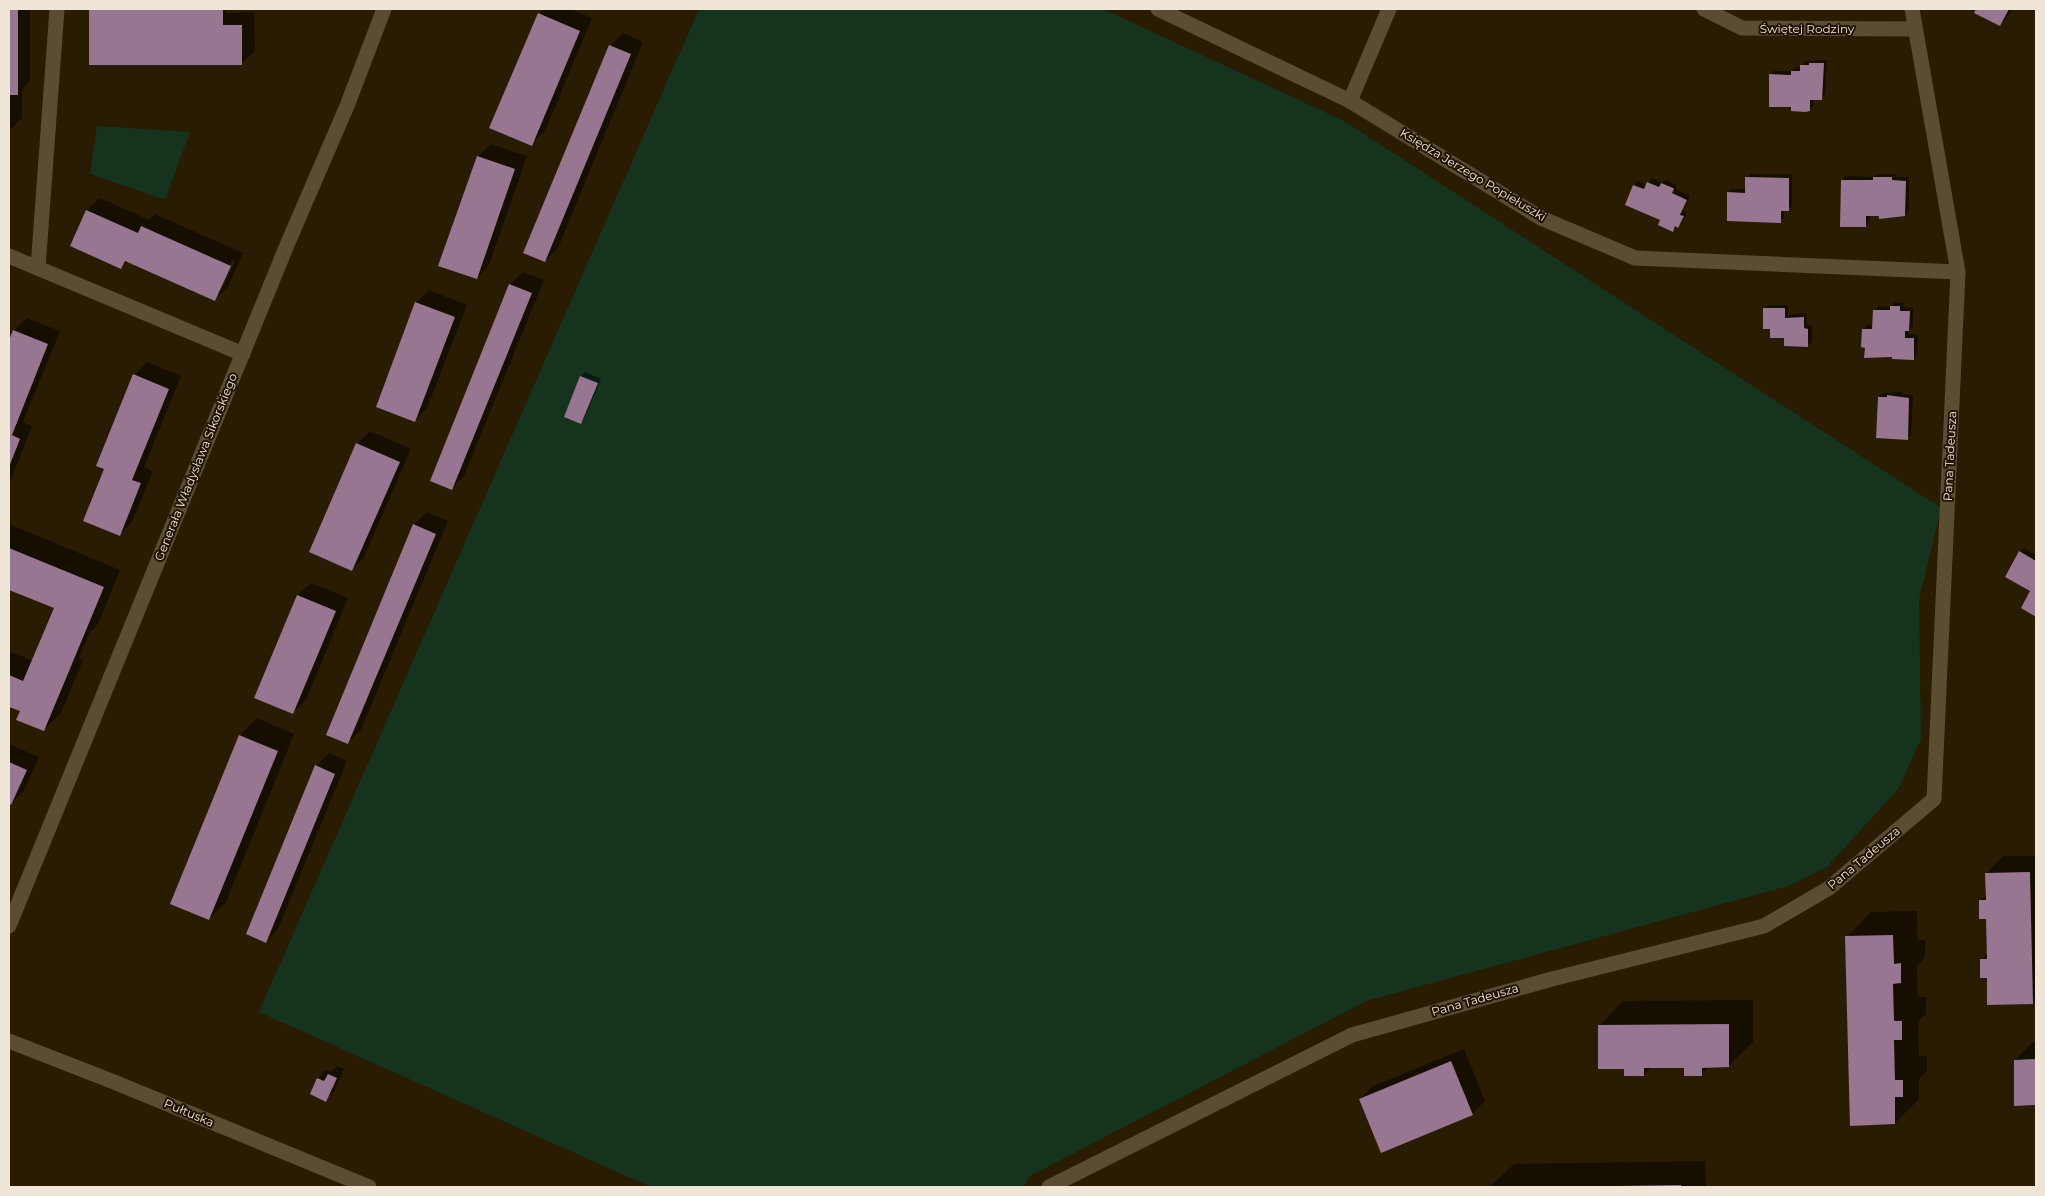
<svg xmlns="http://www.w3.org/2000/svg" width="2045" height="1196" font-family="Montserrat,sans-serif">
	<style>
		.green { fill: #16331d }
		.shadow { fill: #0007; fill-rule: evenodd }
		.building { fill: #967690 }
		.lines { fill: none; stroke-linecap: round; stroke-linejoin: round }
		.minor { stroke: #5a4d32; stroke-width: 15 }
		.tertiary { stroke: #5a4d32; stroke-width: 15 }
		.secondary { stroke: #5a4d32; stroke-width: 15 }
		.labels { text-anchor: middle; stroke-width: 4; stroke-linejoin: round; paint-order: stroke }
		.street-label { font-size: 12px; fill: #efe6d7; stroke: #1f1300 }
	</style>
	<rect width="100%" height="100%" fill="#291c03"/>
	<g class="green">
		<polygon points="699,9 1103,9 1344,121 1941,508 1919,600 1921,739 1899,788 1827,867 1788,886 1366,1001 1030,1176 1023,1187 651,1187 259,1012"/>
		<polygon points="97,126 190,132 165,200 90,174"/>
	</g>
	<g class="shadow">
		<polygon points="9,9 30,9 30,81 22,90 22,118 9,131"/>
		<polygon points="90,9 226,9 226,13 254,12 255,51 242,63"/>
		<polygon points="544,9 570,9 592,18 545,131 532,144 539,14"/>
		<polygon points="1978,9 2012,9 2008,16 2000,25 1976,12"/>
		<polygon points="623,33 643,42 558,248 545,261 610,46"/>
		<polygon points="1827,60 1825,94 1821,98 1813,98 1813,106 1809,110 1792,105 1770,75 1774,71 1792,71 1796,67 1801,67 1805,61"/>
		<polygon points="491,144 527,156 489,265 477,278 440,265 478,156"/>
		<polygon points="1751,174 1792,174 1792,206 1788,210 1784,210 1784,218 1780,221 1728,193 1732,189 1747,189 1747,178"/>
		<polygon points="1878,174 1896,174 1895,177 1909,177 1909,211 1905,215 1870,215 1869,222 1866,226 1842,180 1846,176 1874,177"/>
		<polygon points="1652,178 1662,183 1666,180 1677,185 1675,189 1690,196 1683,211 1687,212 1682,223 1673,230 1662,220 1626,204 1634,185 1638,181 1647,185"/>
		<path d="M100,198L149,220L155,214L243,253L228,287L215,299L128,260L121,268L87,210ZM232,260L235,261L223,286H221Z"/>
		<polygon points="523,272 544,280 464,476 452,488 510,285"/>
		<polygon points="429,290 467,305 427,408 415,420 416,303"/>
		<polygon points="1895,302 1904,303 1903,307 1913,308 1913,326 1908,331 1908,334 1918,335 1917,355 1913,359 1893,356 1866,347 1863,329 1867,325 1874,326 1875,310 1878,306 1891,307"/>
		<polygon points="1768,305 1788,305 1788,315 1807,313 1807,325 1812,325 1812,342 1808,345 1785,337 1771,328 1764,309"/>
		<polygon points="27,318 60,331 23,422 32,426 12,477 9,480 9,343 14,330"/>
		<polygon points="147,362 181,376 144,467 153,471 132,522 119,535 106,468 134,375"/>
		<polygon points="585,372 601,379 584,419 581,423 565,416 581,376"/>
		<polygon points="1902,392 1902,394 1913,395 1911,435 1907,438 1879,397 1883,393"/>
		<polygon points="370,431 411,449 364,557 352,570 357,444"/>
		<polygon points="427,512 448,521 361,730 348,742 414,525"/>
		<polygon points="9,524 120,570 98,624 90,632 79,658 83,660 61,713 44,730 21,711 9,705 9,651 33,661 55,608 9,588"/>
		<polygon points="2024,548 2036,555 2036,615 2022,608 2032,590 2020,552"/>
		<polygon points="311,583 348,598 306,700 293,712 256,697 298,595"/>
		<polygon points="257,718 294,734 226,902 209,919 172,903 240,735"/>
		<polygon points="9,744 39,757 24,791 11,804 9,803"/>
		<polygon points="329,753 347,761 278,929 266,941 316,766"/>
		<polygon points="2003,856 2036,856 2036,999 2032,1003 1988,977 1981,960 1988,953 1987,918 1980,901 1987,894 1987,873"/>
		<polygon points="1917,911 1918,940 1925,940 1925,957 1917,966 1918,997 1926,997 1926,1014 1918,1022 1919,1056 1927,1056 1927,1071 1919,1079 1919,1099 1895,1123 1847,937 1871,912"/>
		<polygon points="1753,1000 1753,1042 1728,1066 1710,1066 1702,1074 1685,1066 1651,1067 1644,1075 1625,1068 1599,1026 1623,1001"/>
		<polygon points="2032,1043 2036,1043 2036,1104 2016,1104 2015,1060"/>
		<polygon points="1464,1049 1485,1101 1472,1114 1360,1099 1373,1086"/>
		<polygon points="337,1066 344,1069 334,1092 325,1100 318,1079 326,1070 331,1072"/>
		<polygon points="1705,1161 1706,1187 1490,1187 1514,1164"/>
	</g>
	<g class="building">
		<rect x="9" y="9" width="9" height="86"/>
		<polygon points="89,9 223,9 223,25 242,25 242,65 89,65"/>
		<polygon points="1976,9 2009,9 2000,26 1974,13"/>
		<polygon points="538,13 580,31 532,146 489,128"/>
		<polygon points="609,45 631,54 545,262 523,253"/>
		<polygon points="1809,63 1824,63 1822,100 1810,100 1810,111 1805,112 1791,111 1791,107 1769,107 1769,74 1791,75 1791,71 1800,71 1800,65 1809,65"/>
		<polygon points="477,156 515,169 477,279 438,266"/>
		<polygon points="1745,177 1789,178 1789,211 1781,211 1781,223 1727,221 1727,192 1745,193"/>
		<polygon points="1873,177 1892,177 1892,180 1906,181 1905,216 1879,219 1879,216 1866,216 1866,227 1840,227 1841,180 1873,180"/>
		<polygon points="1647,182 1659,187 1661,183 1673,188 1674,189 1672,193 1687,200 1680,215 1684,216 1678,228 1675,226 1673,232 1658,225 1660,220 1625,205 1633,185 1644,189"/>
		<polygon points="86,210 138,233 141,226 231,266 215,301 125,261 121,269 70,246"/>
		<polygon points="509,284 532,293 452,490 430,481"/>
		<polygon points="415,302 455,317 415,422 376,407"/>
		<polygon points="1890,306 1900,306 1900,311 1910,311 1909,331 1905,331 1905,338 1914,338 1914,360 1892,359 1892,357 1864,358 1865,348 1861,347 1862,329 1872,329 1873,310 1890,310"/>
		<polygon points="1763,308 1785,308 1785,318 1804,317 1804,328 1808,329 1808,347 1784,346 1784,338 1770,338 1770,329 1763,329"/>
		<polygon points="13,330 48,344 12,435 20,439 9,467 9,340"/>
		<polygon points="133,374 169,389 132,480 141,483 120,536 83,521 104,469 96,466"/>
		<polygon points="580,376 598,383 581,424 564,417"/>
		<polygon points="1887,395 1909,398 1908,440 1876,438 1878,397 1887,397"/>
		<polygon points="356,443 400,462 352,571 309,552"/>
		<polygon points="413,524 436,534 348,744 326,735"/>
		<polygon points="9,548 104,587 44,731 16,720 20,711 9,707 9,675 23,681 54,608 9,590"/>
		<polygon points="2019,551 2036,561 2036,617 2021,608 2030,591 2005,577"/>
		<polygon points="297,595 336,611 293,714 254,698"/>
		<polygon points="239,735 278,751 209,920 170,904"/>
		<polygon points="9,762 27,770 11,805 9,804"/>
		<polygon points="315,765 335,774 266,943 246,934"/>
		<polygon points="2030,872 2033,1004 1987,1005 1987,978 1980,978 1980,959 1987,959 1986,919 1979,919 1979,900 1986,900 1985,873"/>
		<polygon points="1893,935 1894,964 1901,963 1901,983 1893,984 1894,1021 1902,1021 1902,1040 1894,1040 1895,1080 1903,1080 1903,1097 1895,1097 1895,1124 1850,1126 1845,936"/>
		<polygon points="1729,1024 1729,1067 1702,1068 1702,1076 1684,1076 1684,1068 1644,1068 1644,1076 1624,1076 1624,1069 1598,1069 1598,1025"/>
		<polygon points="2036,1059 2036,1105 2014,1106 2014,1060"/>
		<polygon points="1451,1061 1473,1115 1381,1153 1359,1099"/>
		<polygon points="328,1074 337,1078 326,1102 310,1094 317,1078 324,1081"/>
		<polygon points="1681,1185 1681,1187 1616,1187 1616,1186"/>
	</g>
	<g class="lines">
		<g class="minor">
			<polyline points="1158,9 1350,101 1541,218 1635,258 1958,272"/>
			<polyline points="1704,9 1742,28 1915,29"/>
			<polyline points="1350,101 1389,9"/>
			<polyline points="9,256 243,354"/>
			<polyline points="38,268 57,9"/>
			<polyline points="1049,1187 1352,1035 1552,979 1764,926 1829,888 1934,799 1958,272 1912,9"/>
		</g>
		<polyline class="tertiary" points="9,926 287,245 347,106 384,9"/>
		<polyline class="secondary" points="9,1041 114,1082 369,1187"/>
	</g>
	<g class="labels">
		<g class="street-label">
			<text x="1807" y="33">Świętej Rodziny</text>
			<text transform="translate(1473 175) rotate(31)" y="4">Księdza Jerzego Popiełuszki</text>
			<text transform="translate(1950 456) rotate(-87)" y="4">Pana Tadeusza</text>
			<text transform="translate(196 467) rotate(-68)" y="4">Generała Władysława Sikorskiego</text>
			<text transform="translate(1864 858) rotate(-40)" y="4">Pana Tadeusza</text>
			<text transform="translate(1475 1000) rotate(-16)" y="4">Pana Tadeusza</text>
			<text transform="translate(189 1113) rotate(23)" y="4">Pułtuska</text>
		</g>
	</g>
	<rect width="2045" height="1196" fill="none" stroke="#efe6d7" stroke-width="20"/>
</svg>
